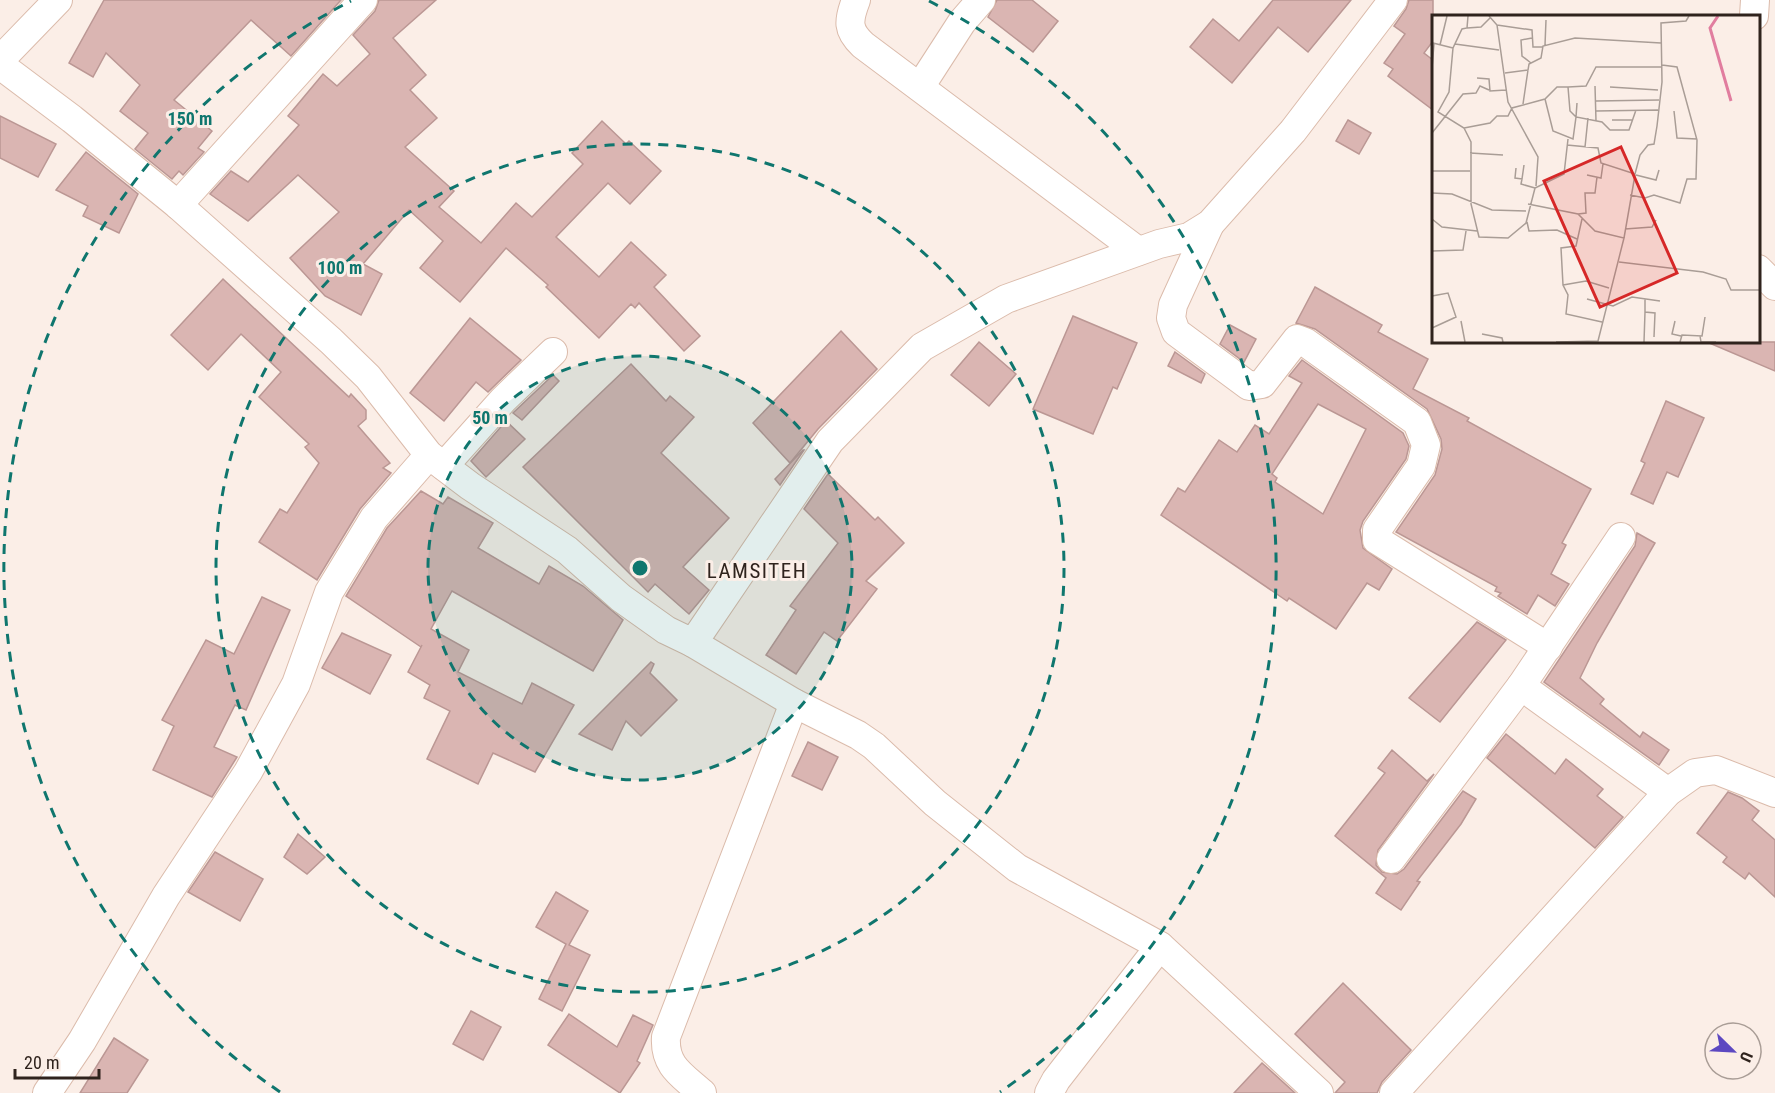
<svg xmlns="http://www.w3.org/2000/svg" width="1775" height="1093" font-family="'Roboto Condensed',sans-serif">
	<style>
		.building { fill: #dab5b2; stroke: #bb9794; stroke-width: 1.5; fill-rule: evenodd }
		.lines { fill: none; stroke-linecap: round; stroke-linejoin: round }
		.street-casing { stroke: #dbbbab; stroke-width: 30 }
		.street { stroke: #fff; stroke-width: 28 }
		.ring { fill: none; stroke: #0f766e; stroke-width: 3; stroke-dasharray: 10 8 }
		.labels { text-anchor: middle; stroke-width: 6; stroke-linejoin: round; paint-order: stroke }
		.quarter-label { font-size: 21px; letter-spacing: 1.5px; fill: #2f231d; stroke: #fbeee7 }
		.inset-river { fill: none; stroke: #e17d9f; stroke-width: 3 }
		.inset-road { fill: none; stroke: #a99d96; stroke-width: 1.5 }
		.view { fill: #d62828; fill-opacity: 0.15; stroke: #d62828; stroke-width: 3 }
		.inset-edge { fill: none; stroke: #2f231d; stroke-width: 3 }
		.centre { fill: #0f766e; stroke: #fbeee7; stroke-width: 3 }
		.ring-label { font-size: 18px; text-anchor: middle; font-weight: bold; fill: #0f766e; stroke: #fbeee7; stroke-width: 6; stroke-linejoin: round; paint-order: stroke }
	</style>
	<rect width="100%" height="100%" fill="#fbeee7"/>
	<g class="building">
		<polygon points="104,0 341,0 291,56 251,20 174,100 212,131 198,148 204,152 183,175 179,171 172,179 135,149 148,133 120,111 140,85 106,53 93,77 69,63"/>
		<polygon points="379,0 436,0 393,38 426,75 410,90 437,118 405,147 454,191 439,207 481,243 516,203 532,217 583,164 572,153 602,121 626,144 629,141 661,171 630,204 608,183 556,237 599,277 631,242 666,275 654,287 700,336 684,351 639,303 635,308 631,304 599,338 546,287 548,285 506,248 460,302 420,268 443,241 409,210 363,264 382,274 361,315 325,296 290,258 339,212 298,175 248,221 210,194 231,171 248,182 299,125 288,116 323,74 337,86 370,54 353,35 375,11"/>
		<polygon points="997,0 1032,0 1058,21 1033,52 988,17"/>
		<polygon points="1273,0 1351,0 1308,52 1278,27 1232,83 1190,47 1213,19 1239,41"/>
		<polygon points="1409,0 1433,0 1433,41 1424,53 1433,60 1433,110 1388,76 1393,69 1384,63 1405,34 1394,26 1406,9"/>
		<polygon points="0,116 56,144 38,177 0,158"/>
		<polygon points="1348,120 1371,133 1359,154 1336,141"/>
		<polygon points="86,152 138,194 119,233 83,216 88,206 56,190"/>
		<polygon points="223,279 349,397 351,394 366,410 366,419 358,426 390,463 383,468 391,473 360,509 317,580 259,542 280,509 287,513 319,463 305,447 309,444 259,397 281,372 241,334 208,370 171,335"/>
		<polygon points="1315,287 1382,325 1378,332 1428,359 1413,389 1469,418 1467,421 1591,489 1562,543 1566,545 1551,574 1569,584 1555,606 1538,595 1527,614 1498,596 1501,593 1495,591 1497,587 1396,532 1435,475 1442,449 1441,439 1427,409 1315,329 1296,323"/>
		<polygon points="1073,316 1137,343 1117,389 1113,387 1093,434 1033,409"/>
		<polygon points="470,318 521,360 488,392 476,382 444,421 410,393"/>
		<polygon points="1230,325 1256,339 1244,362 1220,344"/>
		<polygon points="841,331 877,369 818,429 790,463 753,423"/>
		<polygon points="979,342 1016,374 989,406 951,375"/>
		<polygon points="1707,342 1775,342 1775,371"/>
		<polygon points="1175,352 1205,374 1201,383 1168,366"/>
		<path d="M1302,360L1403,433L1409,446L1406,459L1363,521L1360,530L1363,548L1392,569L1379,590L1367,583L1336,629L1289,598L1287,601L1161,515L1178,488L1185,492L1219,440L1237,452L1255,425L1269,434L1302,383L1289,376ZM1318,404L1366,429L1323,514L1275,482L1277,478L1272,474Z"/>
		<polygon points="631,364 666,401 670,396 694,417 661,453 729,518 683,567 709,590 689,614 655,584 648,592 523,467"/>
		<polygon points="553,375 559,381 522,420 513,413"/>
		<polygon points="1666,401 1704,418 1678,477 1667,472 1653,504 1631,494 1645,463 1641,461"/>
		<polygon points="506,421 525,439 486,477 471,461"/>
		<polygon points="803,450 804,450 780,485 775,479"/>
		<polygon points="828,474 875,520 878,517 904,543 866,581 877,589 837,641 824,632 796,674 766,655 796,610 790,606 838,543 804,509"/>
		<polygon points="421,491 443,504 448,497 493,523 478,548 539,584 549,566 583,586 623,620 593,671 452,591 431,629 469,650 458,672 522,704 532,683 574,705 535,772 493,753 478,784 427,759 450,711 424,698 430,685 408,672 422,645 421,647 346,596 387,528"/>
		<polygon points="1637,533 1655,543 1597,643 1580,678 1604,699 1600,704 1640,737 1643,732 1669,750 1659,765 1544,682 1635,546"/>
		<polygon points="262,597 290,610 246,710 235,705 214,747 237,757 212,797 153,770 174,726 162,720 206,640 234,654"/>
		<polygon points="1477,622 1506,640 1440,722 1409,698"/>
		<polygon points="342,633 391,655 370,694 322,668"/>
		<polygon points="651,662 654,664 650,673 677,700 641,736 626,721 612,750 579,734"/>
		<polygon points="1506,734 1555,774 1566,759 1603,789 1597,796 1623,817 1595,848 1487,758"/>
		<polygon points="808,742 838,757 822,790 792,776"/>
		<polygon points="1392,750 1427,781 1434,774 1378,850 1376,865 1382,872 1397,874 1404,869 1463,791 1476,799 1461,824 1417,881 1420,882 1401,910 1376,893 1386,878 1335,836 1385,773 1378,768"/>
		<polygon points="1728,792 1742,798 1759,811 1752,820 1775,840 1775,897 1749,873 1745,879 1723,862 1727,857 1697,833"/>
		<polygon points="298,834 325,857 307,874 284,857"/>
		<polygon points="215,852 263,879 240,921 188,892"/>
		<polygon points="556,892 588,911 569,945 590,955 562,1011 539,999 566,944 536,927"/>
		<polygon points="1343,983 1411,1050 1382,1082 1377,1093 1335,1093 1345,1082 1295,1034"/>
		<polygon points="471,1011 501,1027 483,1060 453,1044"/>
		<polygon points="569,1014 617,1047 633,1015 653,1025 637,1061 640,1063 620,1093 548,1045"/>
		<polygon points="114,1038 148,1060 127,1093 80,1093"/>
		<polygon points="1262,1063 1295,1093 1234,1093"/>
	</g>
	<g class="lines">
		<defs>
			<g id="street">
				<path d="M856,0C848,21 847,30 863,45L1138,251"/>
				<polyline points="1754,16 1755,0"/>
				<polyline points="0,60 58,0"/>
				<polyline points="0,65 72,119 178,205 331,341 368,377 429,455 470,486 567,550 621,598 666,630 693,643 830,441 922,347 1006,299 1159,244 1189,237 1210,224 1293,131 1393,0"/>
				<polyline points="920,87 962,22 981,0"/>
				<polyline points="178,205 363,0"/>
				<polyline points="1210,224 1173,305 1171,318 1176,332 1249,386 1262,384 1297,339 1305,342 1417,422 1426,445 1421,466 1377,530 1377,540 1548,647"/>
				<polyline points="1758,269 1775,286"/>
				<polyline points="444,466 503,400 553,352"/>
				<polyline points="1621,537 1521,686 1668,792"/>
				<polyline points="693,643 794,703 858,735 874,746 935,803 1017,868 1160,946 1319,1093"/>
				<polyline points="1391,859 1521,686"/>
				<polyline points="47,1093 82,1041 166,896 248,772 296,684 329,592 374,518 429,455"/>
				<path d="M702,1093C682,1075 664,1066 666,1037L794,703"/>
				<polyline points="1049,1093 1056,1080 1160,946"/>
				<polyline points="1394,1093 1668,792 1695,773 1716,770 1775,793"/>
			</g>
		</defs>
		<use href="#street" class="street-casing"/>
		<use href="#street" class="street"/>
	</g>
	<circle cx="640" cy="568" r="212" fill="#0f766e" fill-opacity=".12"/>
	<g class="ring">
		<circle cx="640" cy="568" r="212"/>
		<circle cx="640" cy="568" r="424"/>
		<path d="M280 1092A636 636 0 0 1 351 1M929 1A636 636 0 0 1 1000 1092"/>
	</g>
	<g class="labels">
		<g class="quarter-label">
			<text x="757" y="578">LAMSITEH</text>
		</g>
	</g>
	<g transform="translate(1432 15)">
		<rect width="328" height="328" fill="#fbeee7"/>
		<path class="inset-river" d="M286,1L278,13L299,86"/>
		<path class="inset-road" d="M36,1L35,13L30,14L21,33L17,77L6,97L32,113L39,127V189L47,222L76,223L94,208L103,173L132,159L136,124M57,1L65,10L76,87L106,142L104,171M65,10L100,15L101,32H111M35,13L49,12L58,3M1,28L21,33M23,29L67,35M8,30L15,1M113,30L114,5M99,48L90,41L89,25L100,23M0,53L2,29M73,58L96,55L97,49L109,43L111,31L143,23L229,28M45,63L57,64L58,76L74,75M163,71L164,106M136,72L154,71L164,52H230M178,72L226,75M164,86L227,85M145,88L144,102L170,107L178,115H197L204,95M91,89L96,55M164,96L226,95M242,96L245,123L265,124M180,105H200M32,113L58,108L65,101H76L80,93L113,84L125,72H136L138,96L144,102L141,124L121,116L113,84M0,118L31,79L44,78L48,71L57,75M135,130L166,133L169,148L203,159L208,140L216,130L222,129L225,111L230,67L229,8L254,6L257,1M153,132L156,103M38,138L71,140M84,153L83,163L90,164L92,150M0,156H38M155,160L169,163L171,149M204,160L224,165L227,155M90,164L89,169L103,173M0,178L20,179L60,195L94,196M198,180L213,183L222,180L248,188L255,164H264L265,125L245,52L230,50M96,189L146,199L163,216L192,223L166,326L124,327M146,199L154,198L153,178H163L165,162M0,204L10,212L45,216M150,204L144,231L129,233L131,270L136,280L134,299L170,307M95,207L97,216L125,215L145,224M193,214L220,212L224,205M192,223L203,160M0,236L31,235L34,216M187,247L271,257L294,264L299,275H329M131,270L154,266L177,273M0,281L16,278L24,302L0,313M155,284L181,291L200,282L228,286M213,284V297L223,298L222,322M29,306L33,327M243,306L240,319L249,321M50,319L70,323L71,327M268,321L269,327H284M212,327L213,297M248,327L250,320L270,321L273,302"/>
		<path class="view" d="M189,132L245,258L168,292L112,166Z"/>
		<rect width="328" height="328" class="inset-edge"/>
	</g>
	<circle cx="640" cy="568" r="9" class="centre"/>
	<g class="ring-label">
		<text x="190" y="125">150 m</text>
		<text x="340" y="274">100 m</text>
		<text x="490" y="424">50 m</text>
	</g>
	<g transform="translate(1733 1051) rotate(114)"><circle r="28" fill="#fbeee7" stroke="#a99d96" stroke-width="1.5"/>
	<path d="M0-4.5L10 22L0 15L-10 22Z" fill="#5c48c1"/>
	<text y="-9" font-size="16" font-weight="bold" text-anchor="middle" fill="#2f231d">U</text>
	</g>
	<path d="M15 1069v9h84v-9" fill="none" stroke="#2f231d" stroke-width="3"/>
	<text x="24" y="1069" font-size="18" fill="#2f231d" stroke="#fbeee7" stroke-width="4.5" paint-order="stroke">20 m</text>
</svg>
